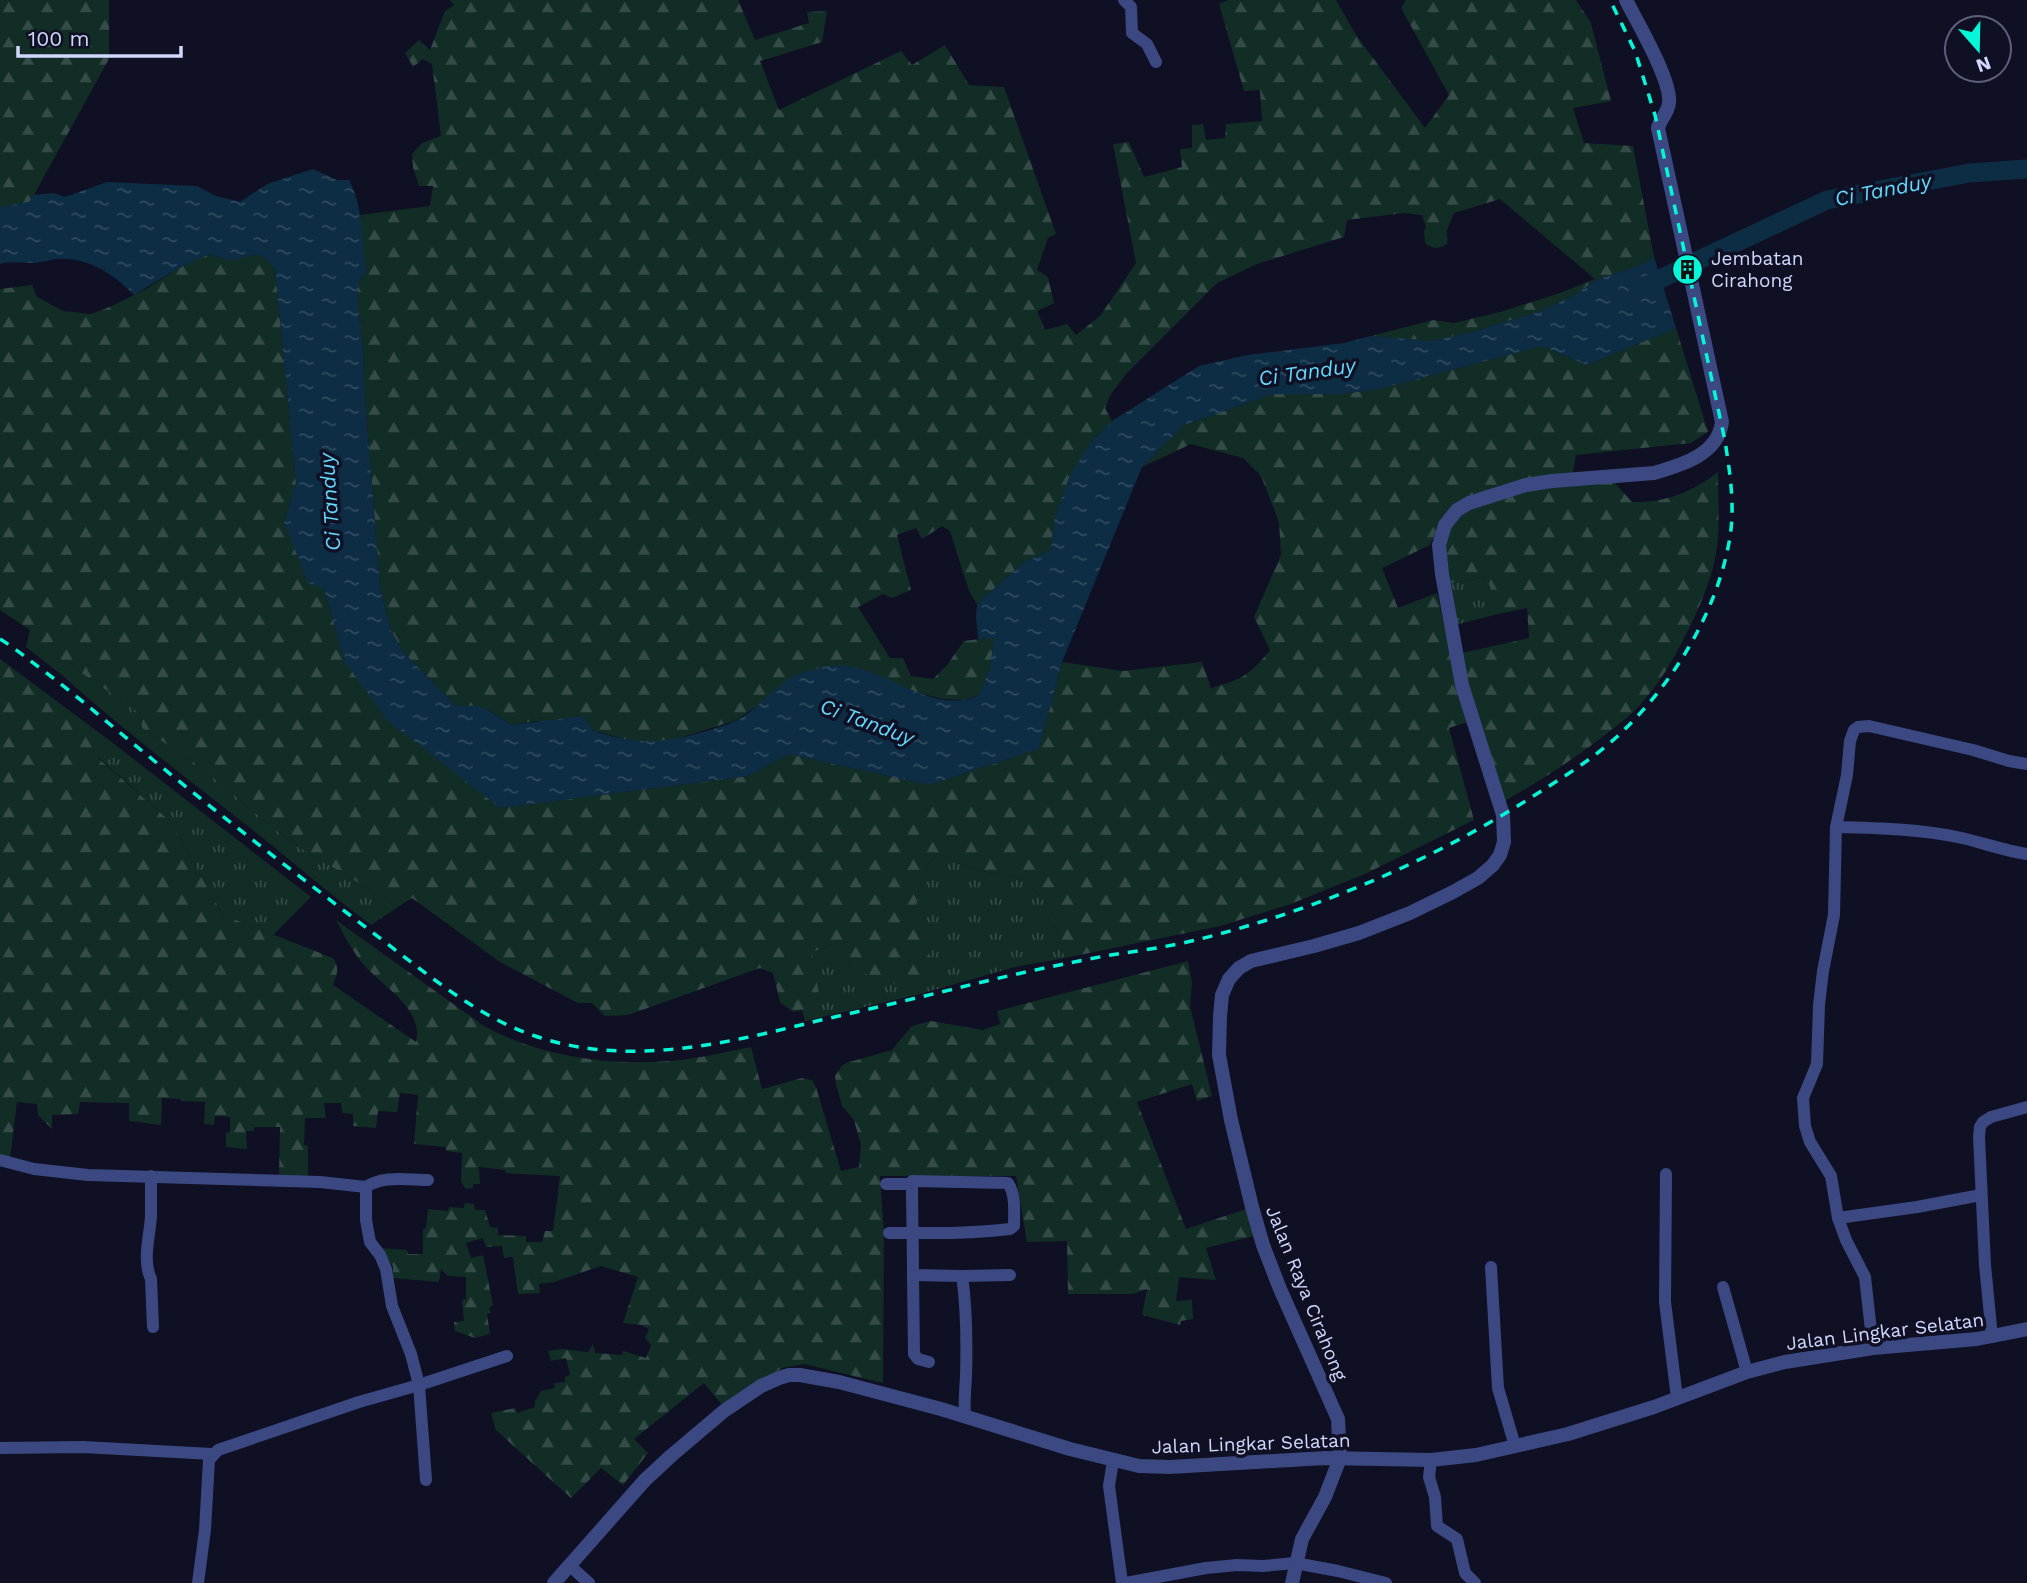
<svg xmlns="http://www.w3.org/2000/svg" width="2027" height="1583" font-family="'Work Sans',sans-serif">
	<style>
		.grass { fill: url(#grass-tufts) }
		.forest { fill: url(#forest-firs) }
		.water { fill: url(#water-ripples) }
		.lines { fill: none; stroke-linecap: round; stroke-linejoin: round }
		.river { stroke: #0d2d44; stroke-width: 19 }
		.minor { stroke: #3b4881; stroke-width: 12 }
		.tertiary { stroke: #3b4881; stroke-width: 14 }
		.rail { stroke: #05f7d8; stroke-width: 3.5; stroke-dasharray: 10 9; stroke-linecap: butt }
		.labels { text-anchor: middle; stroke-width: 7; stroke-linejoin: round; paint-order: stroke }
		.poi-label { font-size: 19px; fill: #d2d7fe; stroke: #0f1023; text-anchor: start }
		.street-label { font-size: 19px; fill: #d2d7fe; stroke: #0f1023 }
		.water-label { font-size: 21px; font-style: italic; fill: #62d8fc; stroke: #0f1023 }
	</style>
	<defs>
		<pattern id="grass-tufts" width="24" height="20" patternUnits="userSpaceOnUse" patternTransform="scale(1.75)"><rect width="24" height="20" fill="#122d26"/><path d="M3 7l-1-3M5 7V3M7 7l1-3M15 17l-1-3M17 17v-4M19 17l1-3" fill="none" stroke="#344b47"/></pattern>
		<pattern id="forest-firs" width="22" height="20" patternUnits="userSpaceOnUse" patternTransform="scale(1.75)"><rect width="22" height="20" fill="#122d26"/><path d="M5 1l3.5 6h-7zM16 11l3.5 6h-7z" fill="#344b47"/></pattern>
		<pattern id="water-ripples" width="26" height="14" patternUnits="userSpaceOnUse" patternTransform="scale(1.75)"><rect width="26" height="14" fill="#0d2d44"/><path d="M2 4q2-2 4 0t4 0M15 11q2-2 4 0t4 0" fill="none" stroke="#2f4b60"/></pattern>
	</defs>
	<rect width="100%" height="100%" fill="#0f1023"/>
	<g class="grass">
		<polygon points="1488,577 1498,614 1455,625 1447,584"/>
		<path d="M70,665L141,714L142,728L198,765L288,840L398,907L371,925C331,895 293,862 254,831C189,780 123,730 62,675Z"/>
		<polygon points="113,743 311,897 273,935 223,915 170,821 98,757"/>
		<polygon points="937,854 978,870 1025,880 1049,905 1065,958 1015,967 920,994 805,1021 802,1010 810,1008 813,965 812,952 832,945 852,966 919,924 914,907 924,871"/>
	</g>
	<g class="forest">
		<polygon points="0,0 109,0 109,59 30,202 0,207"/>
		<path d="M450,0H738L755,40L809,23L807,12L827,11L822,42L760,61L779,110L901,51L912,65L945,45L969,85L1004,87L1056,234L1048,238L1037,270L1048,277L1054,303L1037,311L1045,330L1067,324L1076,335L1100,316L1136,263L1113,144L1129,142L1144,177L1182,167L1180,149L1192,148V125L1203,124L1206,140L1225,138L1226,124L1262,121L1260,90L1244,91L1219,4L1228,0H1336L1356,35L1425,128L1449,95L1401,8L1406,0H1576L1591,23L1611,101L1573,108L1584,143L1633,146L1654,257L1638,266L1596,280L1573,296L1541,311L1469,333L1432,341L1371,336L1433,320L1454,323L1500,312L1557,294L1595,279L1500,199L1454,213L1447,230V244C1439,249 1432,249 1425,243L1424,231L1426,227L1422,215L1404,213L1347,220L1344,237L1257,264L1217,283L1126,374L1111,394L1105,408L1112,421L1088,446L1054,521L1051,550L1024,562L977,604L969,591L950,531L942,526L922,539L916,528L897,535L911,590L892,598L883,594L858,607L890,658H903L911,676L933,679L947,665L964,641L995,637L990,668L979,695L964,700L943,699L919,693L864,671L766,699L737,720L673,740L644,742L624,739L592,730L536,721L511,725L489,710L457,707L405,654L391,631L380,587L365,397L363,350L358,306V284L366,271L362,248L360,215L430,206L433,186H419L413,167L412,154L422,143L441,136L432,64L423,59L413,67L405,53L419,40L430,50L445,11L454,5Z"/>
		<path d="M209,254L230,261L257,254L266,259L275,269L296,483L284,522L324,589L345,662L500,808L748,776L789,754L929,785L1039,749L1062,662L1123,671L1202,662L1211,688C1242,679 1249,676 1270,650L1254,617L1281,555L1279,522L1261,476L1243,458L1191,444L1142,467L1184,425L1273,394H1341L1379,389L1542,346L1587,365L1676,328L1708,432L1691,443L1576,455L1572,477L1442,519L1430,545L1382,568L1398,608L1437,593L1456,680L1468,722L1449,728L1474,820L1367,873L1291,904L1220,926L1065,958L1049,905L1025,880L978,870L937,854L924,871L914,907L928,942L930,963L920,976L901,984L880,982L852,966L832,945L812,952L819,995L810,1008L793,1012L780,1002L773,973L760,968L628,1015L605,1016L592,1003H578L500,962L412,898L398,907L288,840L198,765L142,728L141,714L70,665L62,675L26,647L30,630L0,610V289L32,285L37,297L63,311L91,314L112,306L148,288L177,269Z"/>
		<path d="M1718,472C1718,496 1720,522 1717,547C1714,572 1703,599 1692,622C1679,649 1665,676 1645,699C1634,713 1619,724 1605,735C1573,760 1538,782 1503,802L1474,708L1462,653L1529,638L1527,608L1498,614L1487,577L1447,584L1442,545L1450,526L1460,514L1471,507L1528,490L1612,480L1632,502C1665,503 1692,492 1718,472Z"/>
		<path d="M0,659L113,743L98,758L170,821L223,915L333,958C340,968 337,974 333,985L416,1042C424,1010 385,988 366,967C353,953 345,937 336,920L484,1026C544,1059 620,1068 688,1059C709,1056 730,1051 751,1047L762,1089L802,1078L812,1080L816,1087L841,1171L859,1167L861,1145L854,1120L842,1106L836,1084L835,1076L841,1067L846,1063L892,1050L912,1026L931,1021L983,1030L1000,1024L997,1011L1188,961L1192,982L1190,1006L1212,1096L1197,1101L1192,1084L1137,1102L1186,1229L1246,1209L1254,1236L1206,1248L1216,1280L1179,1277L1176,1301L1192,1300L1193,1319L1181,1321L1180,1325L1142,1315L1147,1289L1133,1294H1068L1067,1241L1027,1242L1016,1176H880L884,1234L883,1383L804,1364L782,1368L722,1405L704,1383L634,1439L648,1453L623,1485L601,1468L571,1498L496,1430L491,1413L515,1408L517,1413L535,1407V1401L541,1391L555,1388L554,1383L565,1382V1377L570,1375L566,1358L551,1361L548,1351L561,1349L588,1352L593,1344L595,1353L622,1355L623,1351L646,1358L651,1345L645,1338L649,1329L641,1325L623,1323L638,1277L601,1266L554,1282L539,1284L540,1293L518,1294L513,1257L504,1258L502,1246L486,1247L483,1238L466,1243L471,1258L483,1255L493,1305L489,1308L491,1313L487,1314L490,1334L475,1338L455,1331L454,1322L464,1321L462,1300L466,1299V1277L448,1276L441,1269L439,1282L393,1278V1266L379,1248L407,1250L408,1254H423V1229L426,1228L428,1209L448,1211L449,1207L464,1208L465,1203L474,1204L475,1210H485L490,1227L498,1228V1235L526,1236V1242H542L545,1231H553L560,1176L505,1173V1170L479,1167L480,1184H473V1188L466,1189L461,1182L462,1153L446,1151V1147L414,1144L418,1095L400,1093L397,1112L378,1111L376,1128L353,1126V1114L342,1113L341,1103H324L326,1118H305L304,1145L308,1146V1179L279,1177L280,1127H254V1131H246L247,1149L226,1147V1133L230,1132V1117L215,1116L214,1125L204,1124L205,1102L181,1101L180,1099L162,1098L161,1125L129,1121V1103L80,1102L78,1114L52,1115V1129L38,1115L37,1104L17,1102L10,1159L0,1156Z"/>
	</g>
	<path class="water" d="M313,169L337,180H349C364,208 361,240 366,271L358,284V306L363,350L365,397L380,587L391,631L405,654L457,707C480,701 493,713 511,725L584,716L592,730C633,745 662,744 703,732C714,729 727,725 738,720C758,708 773,688 793,677C802,672 819,668 829,666C875,660 916,706 963,700C968,700 974,697 979,695L990,668L994,638L978,639L976,616L977,604L1024,562L1051,550L1054,521L1069,477L1088,446L1112,421L1199,366L1247,355L1344,343L1371,336L1432,341L1469,333L1541,311L1573,296L1596,280L1638,266L1654,257L1676,328L1587,365L1542,346L1379,389L1341,394H1273L1184,425L1142,467L1062,662L1039,749L929,785L789,754L748,776L500,808L387,720L345,662L324,589L308,583L284,522L296,483L275,269L266,259L257,254L230,261L209,254L177,269L134,295C112,273 88,257 56,259C48,260 41,263 33,263C22,263 11,261 0,264V207L29,202L33,195L54,193L65,197L107,182L197,186L216,196L240,202L267,184Z"/>
	<g class="lines">
		<polyline class="river" points="1638,290 1703,258 1827,200 1969,173 2027,169"/>
		<g class="minor">
			<polyline points="1124,0 1131,7 1132,33 1147,44 1156,62"/>
			<path d="M1836,827C1878,828 1921,829 1962,838C1984,843 2005,851 2027,854"/>
			<polyline points="0,1160 34,1169 88,1175 320,1182 366,1187 366,1220 370,1242 380,1255 386,1269 392,1306 411,1354 419,1385 426,1480"/>
			<polyline points="1666,1174 1665,1302 1677,1398"/>
			<path d="M151,1176C151,1189 151,1203 151,1216C150,1235 142,1261 151,1279L153,1327"/>
			<polyline points="886,1184 912,1184"/>
			<path d="M366,1187C383,1175 408,1180 428,1180"/>
			<polyline points="1838,1218 1917,1207 1981,1195"/>
			<path d="M889,1233C929,1233 970,1234 1010,1229L1014,1226C1014,1211 1016,1195 1008,1183L912,1181C912,1212 913,1244 913,1275L962,1276C967,1310 967,1343 966,1377C965,1390 964,1403 965,1416"/>
			<polyline points="1491,1267 1498,1388 1515,1446"/>
			<polyline points="913,1275 914,1354 918,1359 929,1362"/>
			<polyline points="962,1276 1010,1275"/>
			<polyline points="1723,1287 1747,1372"/>
			<polyline points="1992,1337 1985,1265 1979,1137 1980,1127 1983,1122 1991,1117 2027,1107"/>
			<polyline points="1873,1348 1865,1277 1846,1240 1838,1218 1831,1176 1810,1142 1805,1126 1803,1098 1817,1064 1819,1005 1823,971 1834,915 1836,827 1847,775 1850,741 1854,730 1858,727 1869,726 1973,750 2009,761 2027,764"/>
			<polyline points="0,1448 83,1447 212,1454"/>
			<polyline points="1431,1460 1429,1477 1435,1497 1437,1526 1457,1539 1465,1573 1475,1583"/>
			<polyline points="1113,1461 1109,1486 1122,1583"/>
			<polyline points="569,1565 589,1583"/>
			<polyline points="198,1583 205,1530 209,1460 218,1450 359,1402 419,1385 507,1356"/>
			<polyline points="1126,1583 1206,1568 1237,1565 1263,1566 1295,1563 1338,1571 1386,1583"/>
		</g>
		<g class="tertiary">
			<polyline points="554,1583 645,1480 672,1455 724,1411 761,1386 779,1378 789,1375 800,1375 839,1382 941,1409 1070,1449 1139,1466 1170,1467 1325,1458 1431,1460 1476,1455 1568,1434 1654,1407 1747,1372 1785,1362 1873,1348 1977,1339 2027,1329"/>
			<path d="M1292,1583L1302,1539L1325,1497L1340,1458L1338,1419L1280,1289L1263,1245L1252,1207L1231,1120L1219,1055L1220,1016L1222,995L1229,979L1239,968L1251,961L1314,946L1359,933L1410,913L1453,892L1478,878L1493,865L1500,855L1504,842L1503,815L1462,685L1442,574L1439,545L1445,525L1457,510L1469,503L1526,485L1552,481L1654,473C1681,465 1718,455 1722,422L1658,128C1660,119 1668,113 1669,103C1672,81 1637,22 1626,0"/>
		</g>
		<path class="rail" d="M0,639C15,648 29,660 44,671C81,699 116,730 152,759C227,821 304,880 381,939C430,976 476,1016 535,1036C629,1068 728,1043 821,1020C874,1008 926,996 978,983C1020,973 1062,964 1105,956C1136,951 1169,947 1200,939C1319,909 1432,861 1535,795C1565,776 1596,757 1622,732C1675,681 1718,610 1730,537C1735,505 1730,473 1725,441L1655,115L1635,51L1610,0"/>
	</g>
	<defs>
		<symbol id="building-disc" viewBox="-11 -11 22 22"><circle r="9.5" fill="#05f7d8" stroke="#0f1023"/><path d="M-4-6H4V6H1V3H-1V6H-4ZM-2.5-4.3h1.7v1.8h-1.7ZM.8-4.3h1.7v1.8H.8ZM-2.5-1h1.7V.8h-1.7ZM.8-1h1.7V.8H.8Z" fill="#111"/></symbol>
	</defs>
	<g fill-rule="evenodd">
		<use href="#building-disc" x="1670" y="252" width="35" height="35"/>
	</g>
	<g class="labels">
		<g class="poi-label">
			<text x="1711" y="265">Jembatan<tspan x="1711" dy="22">Cirahong</tspan></text>
		</g>
		<g class="street-label">
			<text transform="translate(1307 1293) rotate(68)" y="7">Jalan Raya Cirahong</text>
			<text transform="translate(1885 1331) rotate(-7)" y="7">Jalan Lingkar Selatan</text>
			<text transform="translate(1251 1443) rotate(-2)" y="7">Jalan Lingkar Selatan</text>
		</g>
		<g class="water-label">
			<text transform="translate(1883 190) rotate(-11)" y="7">Ci Tanduy</text>
			<text transform="translate(1307 372) rotate(-8)" y="7">Ci Tanduy</text>
			<text transform="translate(330 502) rotate(-94)" y="7">Ci Tanduy</text>
			<text transform="translate(867 722) rotate(20)" y="7">Ci Tanduy</text>
		</g>
	</g>
	<g transform="translate(1978 49) rotate(160)"><circle r="33" fill="#0f1023" stroke="#5d607b" stroke-width="2"/>
	<path d="M0-5L12 26L0 18L-12 26Z" fill="#05f7d8"/>
	<text y="-10" font-size="19" font-weight="bold" text-anchor="middle" fill="#d2d7fe">N</text>
	</g>
	<path d="M18 46v10h163v-10" fill="none" stroke="#d2d7fe" stroke-width="3.5"/>
	<text x="28" y="46" font-size="21" fill="#d2d7fe" stroke="#0f1023" stroke-width="5" paint-order="stroke">100 m</text>
</svg>
